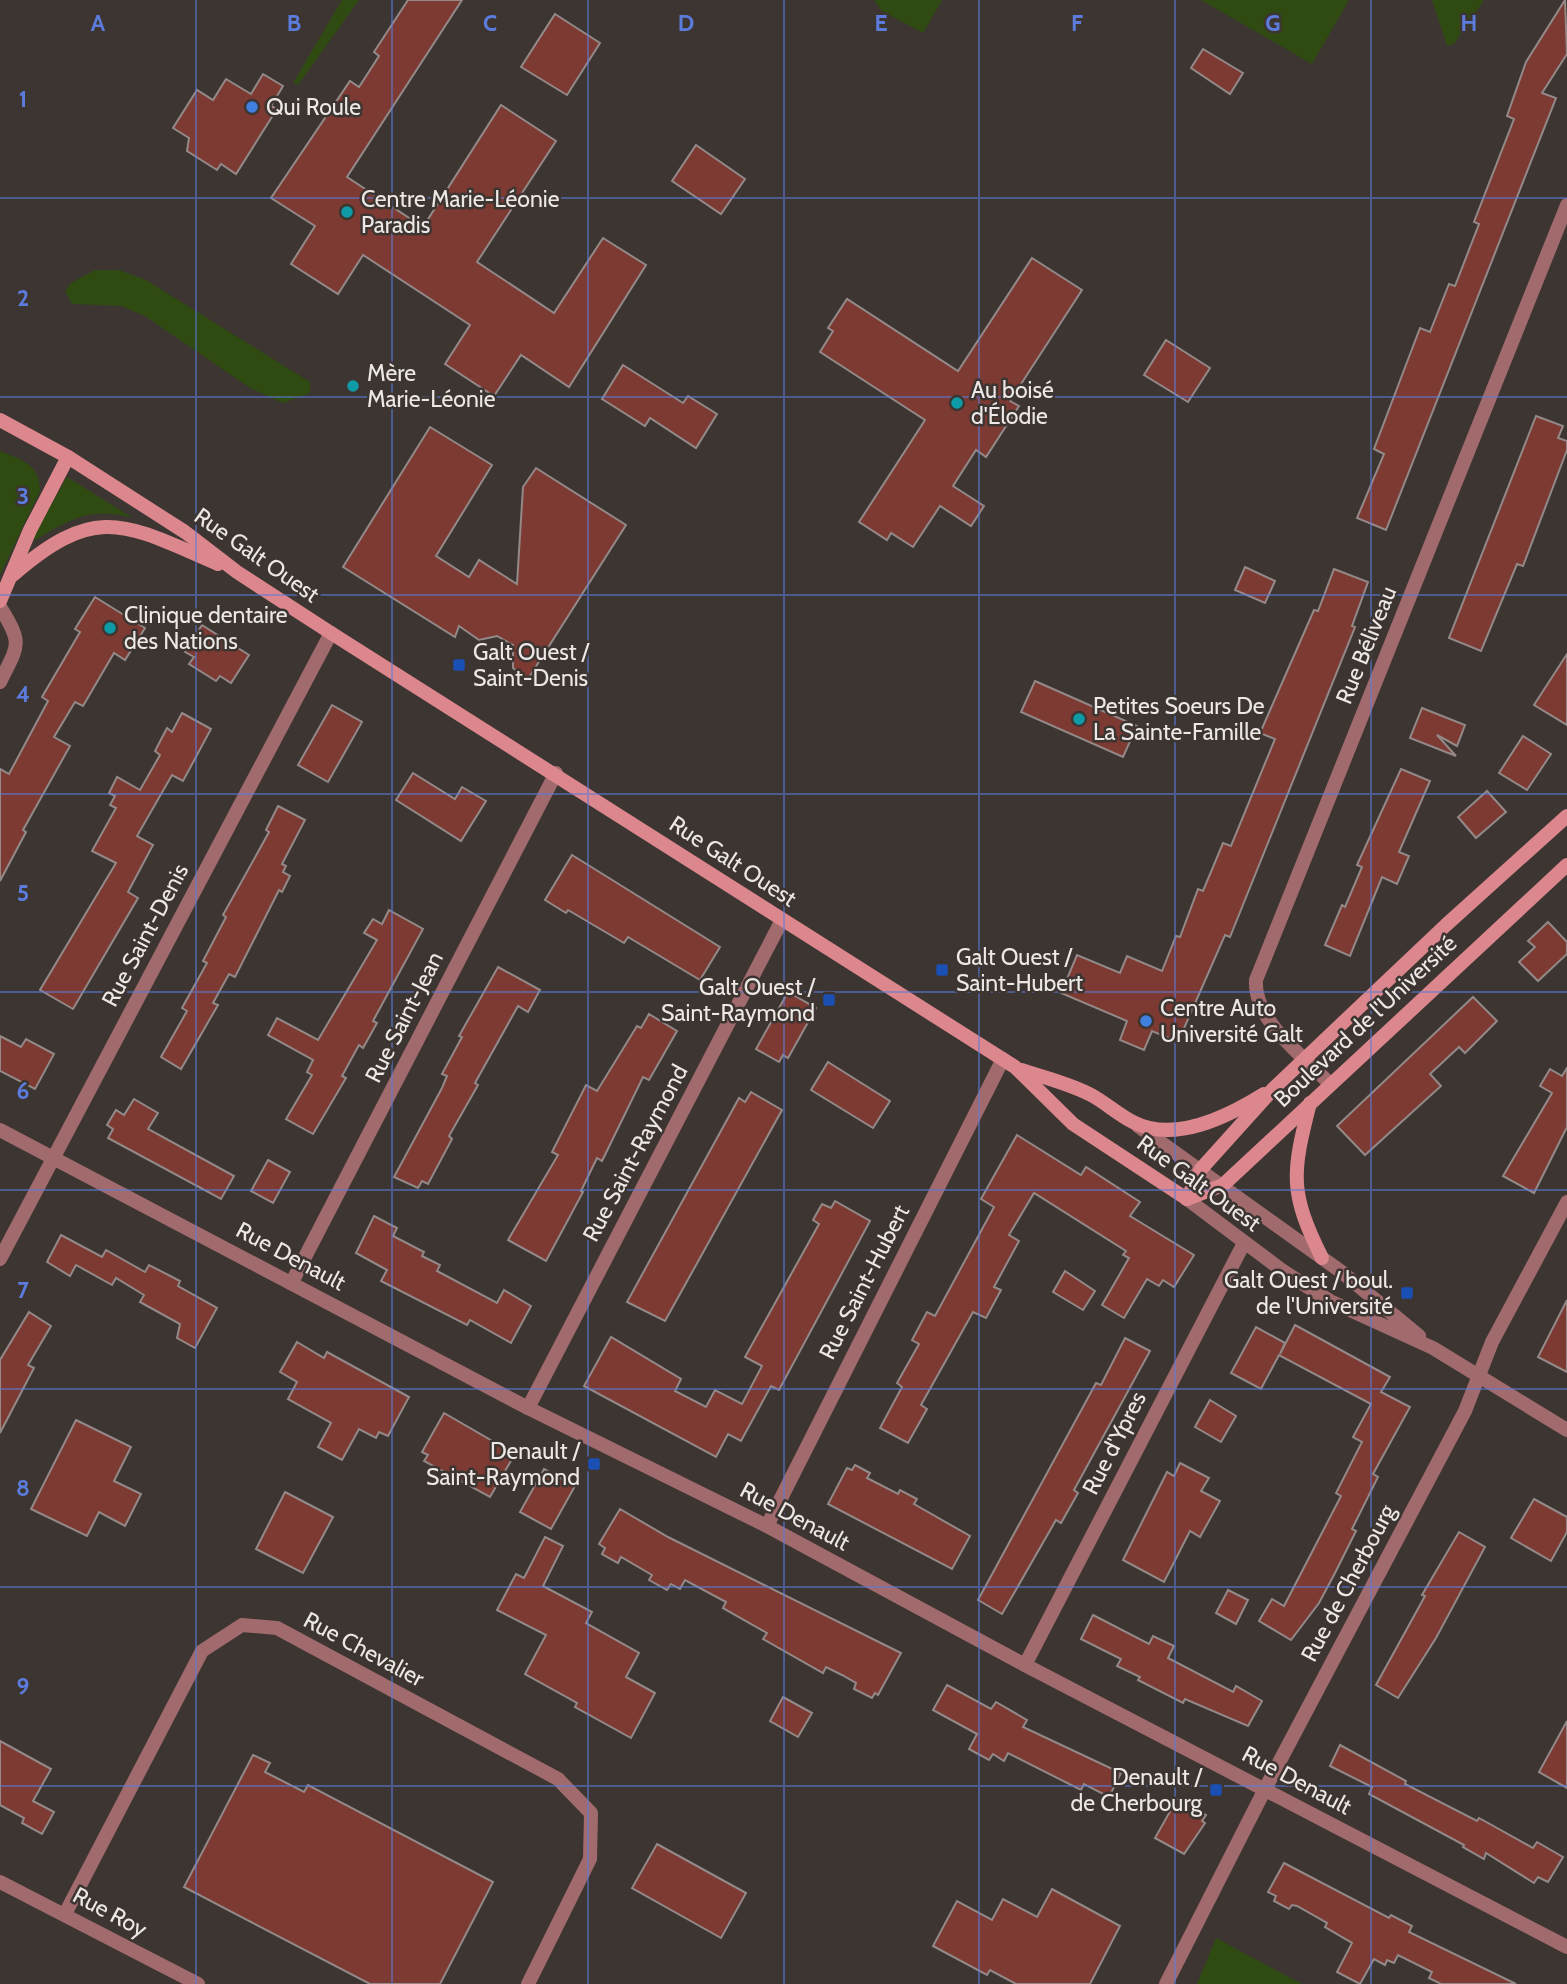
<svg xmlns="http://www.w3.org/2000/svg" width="1567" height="1984" font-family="Cabin,sans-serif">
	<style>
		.green { fill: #2f4b12 }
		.building { fill: #7c3a33; stroke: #938988; stroke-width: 2 }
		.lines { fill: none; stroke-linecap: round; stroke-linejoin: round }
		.minor { stroke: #a16b6e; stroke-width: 14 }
		.tertiary { stroke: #a16b6e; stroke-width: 14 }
		.secondary { stroke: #dc878d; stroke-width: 14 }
		.grid { fill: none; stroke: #5b7cdc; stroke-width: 2; stroke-opacity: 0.55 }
		.shop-dot { fill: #3f7fe0; stroke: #3c3531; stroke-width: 2.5 }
		.culture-dot { fill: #0f9aa8; stroke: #3c3531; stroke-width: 2.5 }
		.transit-dot { fill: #1a4fb4; stroke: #3c3531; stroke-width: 2.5 }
		.labels { text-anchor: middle; stroke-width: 5; stroke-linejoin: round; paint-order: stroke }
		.poi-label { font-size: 23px; fill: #ede8e6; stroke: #3c3531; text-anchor: start }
		.street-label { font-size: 23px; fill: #ede8e6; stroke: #3c3531 }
		.grid-label { font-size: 23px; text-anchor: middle; font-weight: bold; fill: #5b7cdc; stroke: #3c3531; stroke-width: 5; stroke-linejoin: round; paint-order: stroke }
	</style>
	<rect width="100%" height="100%" fill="#3c3531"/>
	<g class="green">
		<polygon points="342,0 359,0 298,85 293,83"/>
		<polygon points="874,0 942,0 923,33 882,11"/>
		<polygon points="1201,0 1349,0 1312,64"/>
		<polygon points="1432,0 1484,0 1454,44 1447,46"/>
		<polygon points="95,270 119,270 146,280 310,382 310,393 283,403 250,388 145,316 121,306 72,304 65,291 71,283"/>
		<path d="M0,451C22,460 40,464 40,491L0,575Z"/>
		<path d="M67,477L133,518C89,507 71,519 34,541L35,532Z"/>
		<polygon points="1216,1938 1302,1984 1197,1984"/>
	</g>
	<g class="building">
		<polygon points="408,0 462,0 347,177 423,227 501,105 556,141 477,262 554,313 603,238 646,265 569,387 521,355 494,396 445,364 470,325 363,255 338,294 291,264 315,226 271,198 350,81 359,87 379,56 374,52"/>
		<polygon points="1565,0 1567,54 1542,93 1556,98 1386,530 1357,518 1384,454 1374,449 1420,328 1430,332 1449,284 1455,286 1479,224 1474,222 1514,119 1507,116 1526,62"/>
		<polygon points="555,14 600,43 567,95 521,67"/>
		<polygon points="1203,49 1243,73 1230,94 1191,68"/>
		<polygon points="263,74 283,86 271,106 277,109 236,174 221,164 217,170 187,151 189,138 173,128 197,90 213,100 226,79 251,94"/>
		<polygon points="696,145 745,179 721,214 672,181"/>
		<polygon points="1032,258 1082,290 1010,401 1019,406 986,457 976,450 953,486 984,506 971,526 940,506 913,547 891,533 887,540 859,522 925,420 820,352 833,331 828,328 847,299 958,371"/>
		<polygon points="1166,340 1210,368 1188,402 1144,375"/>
		<polygon points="623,365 683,403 688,396 717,414 696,448 650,418 645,426 602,399"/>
		<polygon points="1536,416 1563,426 1558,438 1567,441 1567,450 1523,566 1517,564 1481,651 1449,638"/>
		<polygon points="430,427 492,465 436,556 469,577 479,560 517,584 523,487 536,468 626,525 528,679 513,668 513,645 497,636 479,640 459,626 455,637 343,567"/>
		<polygon points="1245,567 1275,581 1265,603 1235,590"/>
		<polygon points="1334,569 1368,582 1352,626 1355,627 1230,937 1225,935 1178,1042 1152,1031 1144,1050 1120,1040 1127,1021 1061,993 1077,955 1120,973 1127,956 1162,971 1176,936 1180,937 1198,889 1203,891 1223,843 1231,846 1275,739 1260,733 1314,610 1318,611"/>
		<polygon points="95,597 145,628 125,660 114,653 83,706 75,702 54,737 70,746 23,830 26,832 0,881 0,769 9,774 48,701 42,697 80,632 75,629"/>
		<polygon points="202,625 249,655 231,683 220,676 216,681 189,664 194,657 185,652"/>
		<polygon points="1567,654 1567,725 1534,705"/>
		<polygon points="1035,681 1137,726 1123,757 1021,712"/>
		<polygon points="332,705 362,722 328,782 298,765"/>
		<polygon points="1422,708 1465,725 1457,746 1437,735 1456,756 1410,738"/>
		<polygon points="182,713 211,729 183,781 172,775 137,836 153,845 128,892 138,898 73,1009 40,990 116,863 92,851 116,808 110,805 115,796 109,793 117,777 140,790 160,755 155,751 167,728 172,732"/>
		<polygon points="1523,736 1551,754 1527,790 1499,773"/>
		<polygon points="1401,769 1430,781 1399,852 1409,856 1397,884 1382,877 1350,956 1325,945 1342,905 1345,907 1362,867 1357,865"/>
		<polygon points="413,773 455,799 462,787 486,801 461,841 396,800"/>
		<polygon points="1487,791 1506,812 1476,838 1458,817"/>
		<polygon points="278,806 305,820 282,864 286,866 283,872 290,876 282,892 279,890 235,977 229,974 213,1003 218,1005 181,1069 161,1057 187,1011 182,1008 207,963 203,961 226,917 223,915 269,832 266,830"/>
		<polygon points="572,855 720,947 700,980 628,937 624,943 568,910 566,913 545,900"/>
		<polygon points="389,910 423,929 373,1021 377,1023 363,1048 359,1045 342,1076 346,1078 313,1134 286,1119 312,1075 307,1072 313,1060 268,1035 277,1018 318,1040 377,940 364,933 373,919 382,924"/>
		<polygon points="1548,922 1567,942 1567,954 1538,981 1519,962 1535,947 1528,941"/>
		<polygon points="498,967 540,990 528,1012 518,1006 475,1083 478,1085 449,1136 452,1139 428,1184 422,1181 418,1188 394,1177 442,1088 447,1076 442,1074 462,1037 459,1036"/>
		<polygon points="788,992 816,1008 788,1058 783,1055 779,1062 756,1049"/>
		<polygon points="1473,997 1497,1021 1465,1053 1459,1047 1430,1074 1441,1086 1365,1155 1337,1126"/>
		<polygon points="649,1014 677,1031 649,1080 643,1077 602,1161 597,1158 581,1191 583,1192 546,1261 508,1240 558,1155 552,1152 586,1085 597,1091 637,1026 641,1028"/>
		<polygon points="0,1036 21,1047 26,1039 54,1054 35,1089 0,1071"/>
		<polygon points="828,1062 890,1101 873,1128 811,1090"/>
		<polygon points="1567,1068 1567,1127 1534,1193 1503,1176 1552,1093 1540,1086 1550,1069 1562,1076"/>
		<polygon points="751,1092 782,1110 665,1321 627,1302 739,1098 745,1102"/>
		<polygon points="134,1099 158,1113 148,1129 234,1176 221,1199 108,1138 113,1129 107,1125 116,1110 124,1115"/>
		<polygon points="1017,1135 1081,1175 1086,1167 1140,1202 1130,1216 1194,1255 1174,1287 1163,1280 1159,1286 1147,1279 1124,1318 1102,1305 1129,1258 1123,1255 1126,1251 1034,1193 1009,1235 1019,1241 994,1287 1001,1290 986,1318 973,1312 921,1405 927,1409 908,1443 880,1428 902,1387 897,1383 919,1344 912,1340 927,1312 935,1316 994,1207 981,1199"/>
		<polygon points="268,1160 290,1172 273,1203 251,1191"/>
		<polygon points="835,1201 870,1221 779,1390 771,1386 741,1441 728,1434 716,1457 584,1386 611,1337 681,1379 675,1391 706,1407 715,1390 742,1404 762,1366 745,1357 819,1224 813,1220 822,1204 831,1208"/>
		<polygon points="374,1216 397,1228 393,1236 424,1252 422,1256 440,1265 437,1271 497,1303 504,1290 531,1306 511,1343 470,1320 467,1325 381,1281 387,1270 356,1253"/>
		<polygon points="61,1235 102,1257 106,1250 145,1272 149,1265 180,1281 178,1286 217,1308 195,1348 177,1338 180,1324 140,1302 144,1295 116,1278 112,1285 76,1265 70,1276 47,1262"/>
		<polygon points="1065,1271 1095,1291 1083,1310 1053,1292"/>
		<polygon points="1567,1300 1567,1372 1538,1357"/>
		<polygon points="29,1312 51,1326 28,1365 34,1368 0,1433 0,1360"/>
		<polygon points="1295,1325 1390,1377 1381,1392 1410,1407 1373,1474 1378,1477 1352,1529 1356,1531 1335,1573 1319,1603 1291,1640 1259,1621 1272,1599 1284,1606 1341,1496 1336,1493 1362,1442 1353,1437 1371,1404 1279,1355 1261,1389 1231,1373 1256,1327 1285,1343 1280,1354"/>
		<polygon points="1125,1338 1150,1351 1074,1490 1078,1493 1061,1523 1056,1520 1002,1614 978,1600 1096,1383 1101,1385"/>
		<polygon points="297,1342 324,1358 327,1352 409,1397 388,1436 379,1432 376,1438 359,1429 342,1460 318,1447 331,1423 288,1399 297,1382 280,1372"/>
		<polygon points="1210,1400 1236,1416 1221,1442 1195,1427"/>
		<polygon points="444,1413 515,1454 490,1497 424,1461 428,1455 422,1452"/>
		<polygon points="76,1420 131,1447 114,1481 141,1494 125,1526 99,1512 87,1536 31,1509"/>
		<polygon points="1180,1463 1209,1478 1201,1491 1220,1501 1200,1537 1190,1531 1164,1582 1123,1560 1167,1472 1174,1476"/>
		<polygon points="855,1465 870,1473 867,1478 898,1494 900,1490 917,1499 914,1504 970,1536 952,1569 828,1504 847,1468 852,1470"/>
		<polygon points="544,1469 575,1486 551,1529 520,1512"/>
		<polygon points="285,1492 333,1517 303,1573 256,1549"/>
		<polygon points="1534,1499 1567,1517 1567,1532 1551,1561 1511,1538"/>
		<polygon points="620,1509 668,1537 901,1653 878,1695 875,1693 872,1698 854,1689 856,1683 842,1675 826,1667 823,1673 763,1639 767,1633 723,1608 726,1602 685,1580 680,1589 671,1584 667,1590 649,1580 652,1575 621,1557 618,1563 602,1554 605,1548 599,1544"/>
		<polygon points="1459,1532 1485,1547 1436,1638 1398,1698 1376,1685 1425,1596 1422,1595"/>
		<polygon points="545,1537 563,1546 543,1586 592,1612 586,1623 639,1653 626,1677 655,1693 631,1738 575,1707 577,1703 525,1674 546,1635 497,1610 516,1574 524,1578"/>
		<polygon points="1228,1590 1248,1600 1236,1624 1216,1613"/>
		<polygon points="1093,1615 1149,1644 1153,1636 1174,1646 1168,1658 1233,1692 1236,1686 1262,1701 1248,1726 1185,1699 1183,1703 1138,1680 1140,1677 1117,1666 1121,1659 1081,1639"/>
		<polygon points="947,1685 991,1709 996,1702 1027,1720 1023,1727 1121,1773 1109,1797 1084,1784 1081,1790 1008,1753 1004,1761 993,1754 989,1760 969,1749 977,1734 933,1710"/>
		<polygon points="783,1697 812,1713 798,1737 770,1721"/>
		<polygon points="1567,1721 1567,1788 1539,1772"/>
		<polygon points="0,1741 51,1769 33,1801 54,1812 42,1834 22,1823 24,1818 0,1805"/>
		<polygon points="1340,1745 1406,1781 1405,1784 1477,1821 1479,1818 1533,1848 1537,1842 1563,1857 1548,1882 1538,1877 1534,1883 1486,1853 1484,1859 1463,1847 1464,1845 1369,1794 1372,1787 1330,1766"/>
		<polygon points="253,1755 270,1763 265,1772 304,1792 308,1785 493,1882 440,1984 370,1984 184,1887"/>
		<polygon points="1177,1799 1206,1815 1202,1821 1205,1823 1184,1854 1155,1838"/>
		<polygon points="657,1844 746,1893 721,1938 632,1888"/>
		<polygon points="1284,1863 1389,1918 1391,1915 1412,1926 1409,1932 1516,1984 1441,1984 1429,1978 1432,1972 1398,1955 1394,1963 1387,1960 1385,1965 1374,1959 1360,1984 1337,1972 1352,1943 1325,1927 1327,1923 1297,1906 1292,1905 1289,1909 1274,1901 1276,1896 1268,1892"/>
		<polygon points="1052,1889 1120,1926 1090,1984 1016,1984 990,1970 987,1975 933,1946 957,1901 992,1920 1003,1899 1037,1917"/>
	</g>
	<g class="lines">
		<g class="minor">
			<path d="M0,607C23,644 19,644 0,682"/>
			<path d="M1330,1084C1304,1057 1253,1020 1256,980L1567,205"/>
			<polyline points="0,1130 528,1408 767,1526 1025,1665 1567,1947"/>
			<polyline points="0,1259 331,633"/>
			<polyline points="292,1282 556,773"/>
			<polyline points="528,1408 782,920"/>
			<polyline points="767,1526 1003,1059"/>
			<polyline points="1025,1665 1244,1243"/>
			<polyline points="0,1882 198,1984"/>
			<polyline points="65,1914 202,1651 242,1625 277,1628 558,1779 591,1813 590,1859 528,1984"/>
			<polyline points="1166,1984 1265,1789 1465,1411 1492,1342 1567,1202"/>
		</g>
		<g class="tertiary">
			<polyline points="1138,1126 1343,1273 1419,1336"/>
			<polyline points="1187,1199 1283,1271 1330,1301 1433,1348 1567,1430"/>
		</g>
		<g class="secondary">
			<polyline points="0,420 68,457 185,532 237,572 331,633 1015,1067 1073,1124 1187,1199"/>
			<path d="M13,575C97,502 125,524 218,564"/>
			<polyline points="0,601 30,530 68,457"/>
			<path d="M1022,1070C1045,1078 1072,1084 1093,1096C1107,1104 1119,1115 1133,1122C1175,1144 1229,1116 1264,1094"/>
			<path d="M1310,1103C1292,1173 1289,1192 1322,1258"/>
			<polyline points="1187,1199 1201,1169 1274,1088 1446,925 1567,816"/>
			<polyline points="1187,1199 1223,1185 1567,865"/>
		</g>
	</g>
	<path class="grid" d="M196,0V1984M392,0V1984M588,0V1984M784,0V1984M979,0V1984M1175,0V1984M1371,0V1984M0,198H1567M0,397H1567M0,595H1567M0,794H1567M0,992H1567M0,1190H1567M0,1389H1567M0,1587H1567M0,1786H1567"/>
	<g class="shop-dot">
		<circle cx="252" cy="107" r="7"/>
		<circle cx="1146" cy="1021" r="7"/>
	</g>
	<g class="culture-dot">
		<circle cx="347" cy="212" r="7"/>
		<circle cx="353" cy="386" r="7"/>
		<circle cx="957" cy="403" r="7"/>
		<circle cx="110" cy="628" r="7"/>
		<circle cx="1079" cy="719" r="7"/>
	</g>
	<g class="transit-dot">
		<rect x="452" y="658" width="14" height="14" rx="3.5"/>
		<rect x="935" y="963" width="14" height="14" rx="3.5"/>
		<rect x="822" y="993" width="14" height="14" rx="3.5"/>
		<rect x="1400" y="1286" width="14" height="14" rx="3.5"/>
		<rect x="587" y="1457" width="14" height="14" rx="3.5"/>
		<rect x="1209" y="1783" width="14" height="14" rx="3.5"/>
	</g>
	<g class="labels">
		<g class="poi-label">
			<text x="266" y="115">Qui Roule</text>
			<text x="361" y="207">Centre Marie-Léonie<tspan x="361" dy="26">Paradis</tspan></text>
			<text x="367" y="381">Mère<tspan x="367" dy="26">Marie-Léonie</tspan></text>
			<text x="971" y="398">Au boisé<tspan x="971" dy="26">d'Élodie</tspan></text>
			<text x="124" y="623">Clinique dentaire<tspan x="124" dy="26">des Nations</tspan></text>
			<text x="473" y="660">Galt Ouest /<tspan x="473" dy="26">Saint-Denis</tspan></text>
			<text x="1093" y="714">Petites Soeurs De<tspan x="1093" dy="26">La Sainte-Famille</tspan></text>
			<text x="956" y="965">Galt Ouest /<tspan x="956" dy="26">Saint-Hubert</tspan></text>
			<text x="815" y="995" text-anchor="end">Galt Ouest /<tspan x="815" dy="26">Saint-Raymond</tspan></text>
			<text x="1160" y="1016">Centre Auto<tspan x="1160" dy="26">Université Galt</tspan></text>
			<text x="1393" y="1288" text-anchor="end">Galt Ouest / boul.<tspan x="1393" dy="26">de l'Université</tspan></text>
			<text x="580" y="1459" text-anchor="end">Denault /<tspan x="580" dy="26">Saint-Raymond</tspan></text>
			<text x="1202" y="1785" text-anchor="end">Denault /<tspan x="1202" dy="26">de Cherbourg</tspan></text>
		</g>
		<g class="street-label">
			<text transform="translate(257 555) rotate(35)" y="8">Rue Galt Ouest</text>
			<text transform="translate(1366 645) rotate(-68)" y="8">Rue Béliveau</text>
			<text transform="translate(733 861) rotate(33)" y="8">Rue Galt Ouest</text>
			<text transform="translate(145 935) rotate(-62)" y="8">Rue Saint-Denis</text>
			<text transform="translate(404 1017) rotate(-63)" y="8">Rue Saint-Jean</text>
			<text transform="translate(1365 1021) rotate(-43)" y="8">Boulevard de l'Université</text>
			<text transform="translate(635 1153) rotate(-62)" y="8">Rue Saint-Raymond</text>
			<text transform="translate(1199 1183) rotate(36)" y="8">Rue Galt Ouest</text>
			<text transform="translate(291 1256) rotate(28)" y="8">Rue Denault</text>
			<text transform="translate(864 1282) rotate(-63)" y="8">Rue Saint-Hubert</text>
			<text transform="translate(1114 1443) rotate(-63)" y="8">Rue d'Ypres</text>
			<text transform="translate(795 1516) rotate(28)" y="8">Rue Denault</text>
			<text transform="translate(1348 1583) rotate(-62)" y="8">Rue de Cherbourg</text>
			<text transform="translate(364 1649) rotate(28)" y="8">Rue Chevalier</text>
			<text transform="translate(1297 1780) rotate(28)" y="8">Rue Denault</text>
			<text transform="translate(110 1912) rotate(28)" y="8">Rue Roy</text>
		</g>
	</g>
	<g class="grid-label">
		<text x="98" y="31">A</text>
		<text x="294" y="31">B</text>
		<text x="490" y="31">C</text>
		<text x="686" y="31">D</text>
		<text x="881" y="31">E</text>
		<text x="1077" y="31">F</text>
		<text x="1273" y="31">G</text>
		<text x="1469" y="31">H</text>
		<text x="23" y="107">1</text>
		<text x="23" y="306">2</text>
		<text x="23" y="504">3</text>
		<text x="23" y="702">4</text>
		<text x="23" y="901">5</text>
		<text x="23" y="1099">6</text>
		<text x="23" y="1298">7</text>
		<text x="23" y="1496">8</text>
		<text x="23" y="1694">9</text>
	</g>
</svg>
